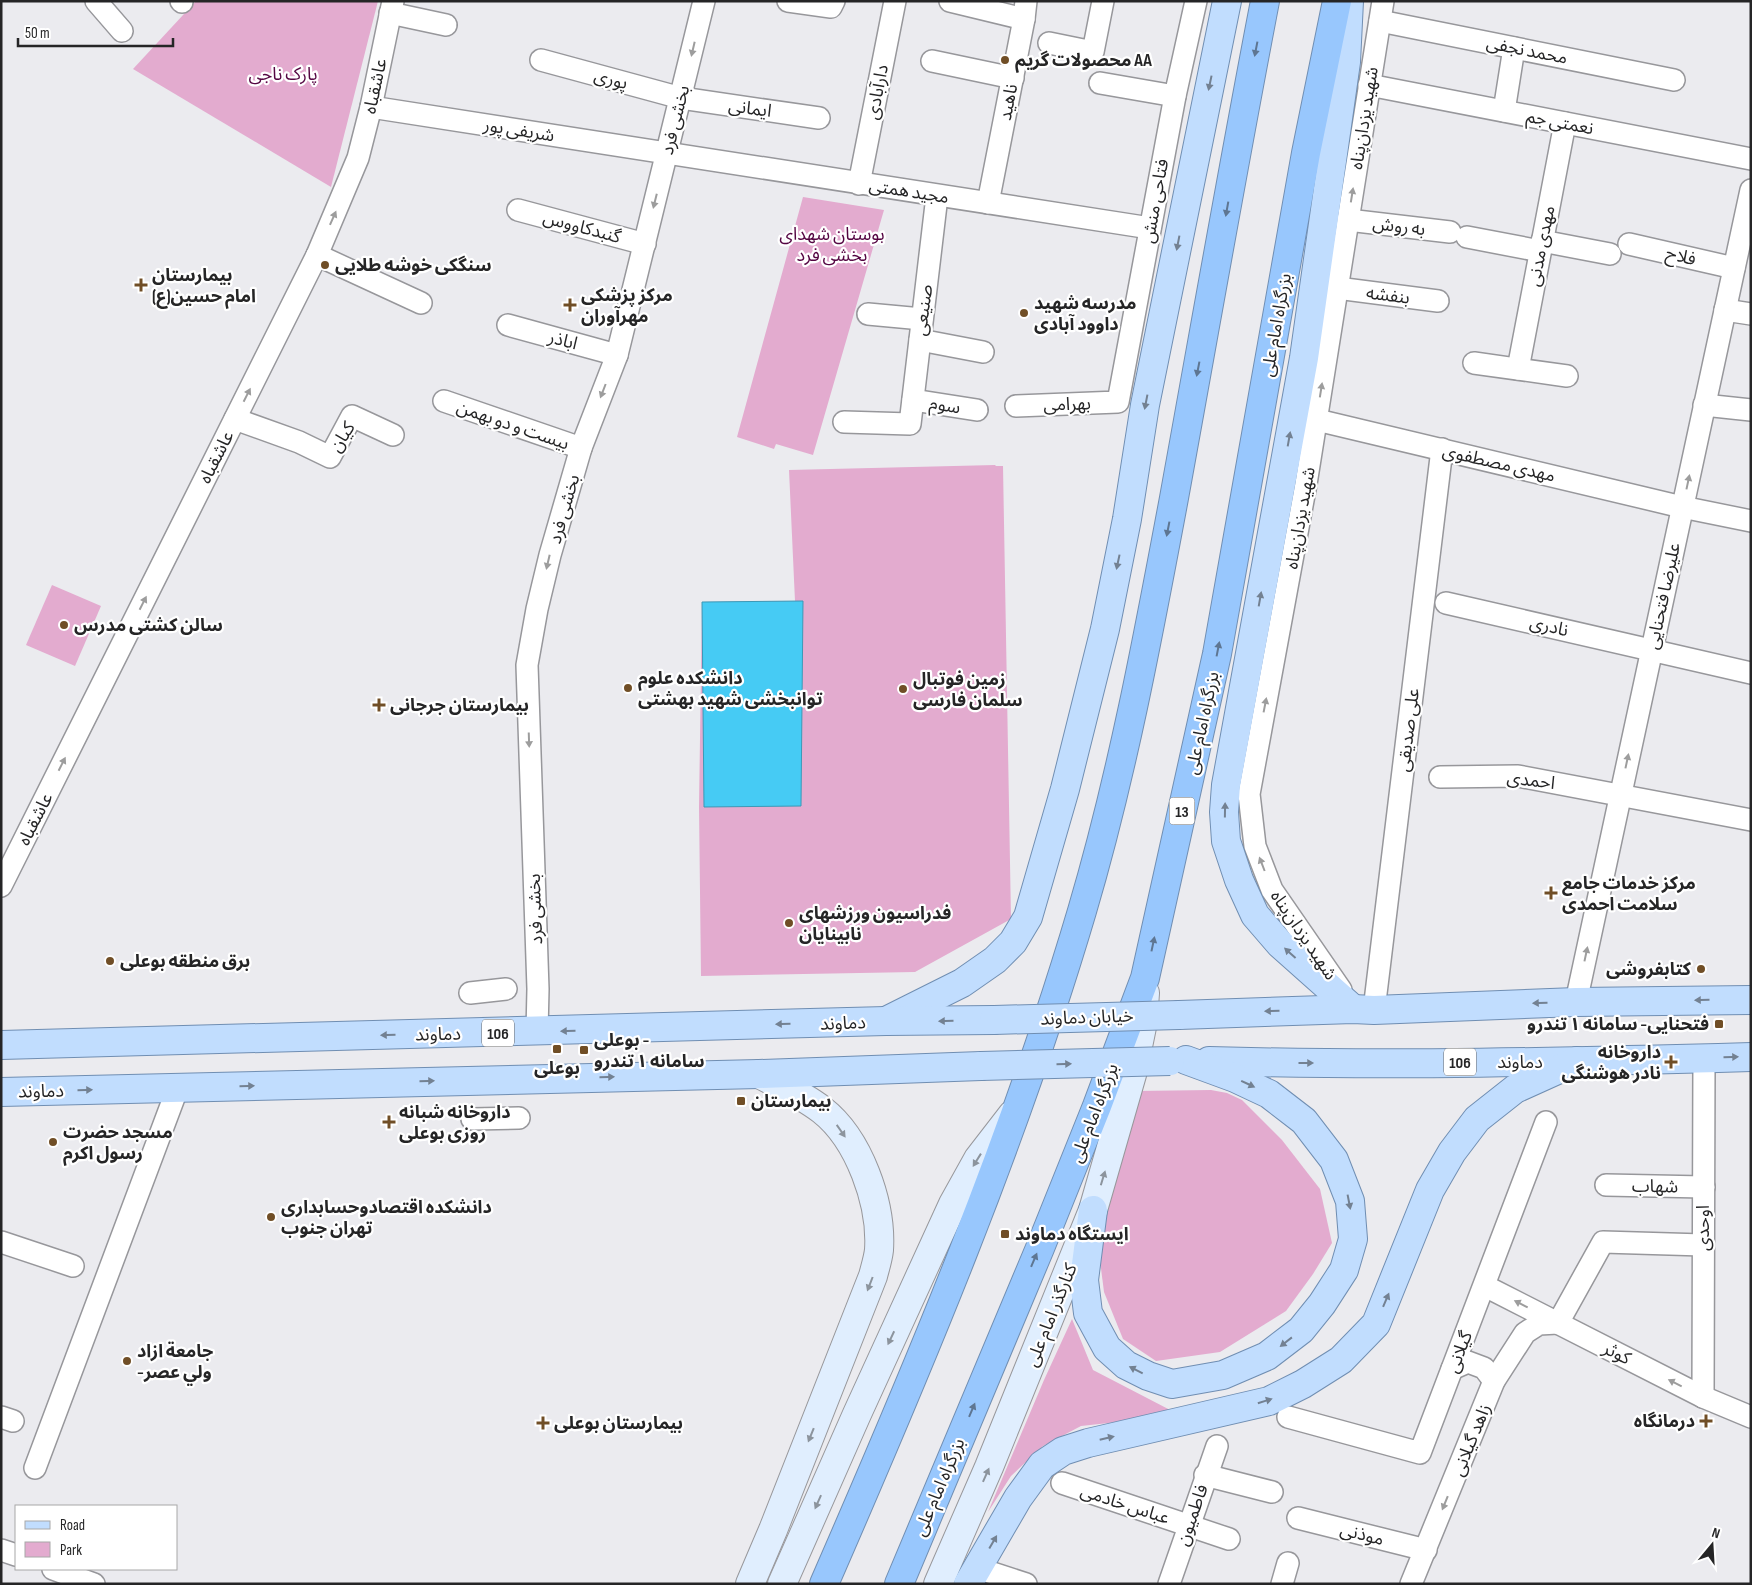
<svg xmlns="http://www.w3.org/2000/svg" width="1752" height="1585" font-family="'Sofia Sans Condensed','Noto Sans Arabic',sans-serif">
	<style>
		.green { fill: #e3abcf }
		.water { fill: #46cbf4; stroke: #3c99b6 }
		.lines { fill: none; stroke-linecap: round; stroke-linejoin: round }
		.street-casing { stroke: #97979b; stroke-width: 24 }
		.secondary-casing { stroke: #97979b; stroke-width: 30 }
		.primary-casing { stroke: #708eb2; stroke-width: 30 }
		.highway-casing { stroke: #708eb2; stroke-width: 30 }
		.street { stroke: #fff; stroke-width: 21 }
		.secondary { stroke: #e0eefe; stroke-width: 28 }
		.primary { stroke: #c1ddfe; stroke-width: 28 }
		.highway { stroke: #98c7fd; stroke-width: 28 }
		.primary-bridge-casing { stroke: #708eb2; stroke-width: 30; stroke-linecap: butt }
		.primary-bridge { stroke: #c1ddfe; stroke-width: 28 }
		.oneway { fill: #9d9d9d }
		.oneway2 { fill: #5e7692 }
		.oneway3 { fill: #738192 }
		.oneway4 { fill: #8c949d }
		.poi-dot { fill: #704e26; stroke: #fff; stroke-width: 2 }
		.labels { text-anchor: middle; stroke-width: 4.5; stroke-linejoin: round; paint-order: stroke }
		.shield { fill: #fff; stroke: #666667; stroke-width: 1 }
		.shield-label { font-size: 16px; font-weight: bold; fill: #252526 }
		.street-label { font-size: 18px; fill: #252526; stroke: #fff }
		.poi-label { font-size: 18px; font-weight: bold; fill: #252526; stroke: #fff; text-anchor: start }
		.park-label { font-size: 18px; fill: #540542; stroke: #fff }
	</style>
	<rect width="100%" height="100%" fill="#ebebef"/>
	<g class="green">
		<polygon points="196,1 378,1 331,187 133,69"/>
		<polygon points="803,197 884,210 813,455 776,444 774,449 737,437"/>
		<polygon points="995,465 996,466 1003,466 1011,919 915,972 701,976 699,807 702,602 795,601 789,470"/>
		<polygon points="52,585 101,606 75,666 26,645"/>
		<polygon points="1211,1090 1227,1093 1242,1100 1282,1140 1320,1189 1332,1243 1313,1274 1286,1311 1220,1352 1156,1361 1123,1339 1104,1292 1097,1237 1136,1091"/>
		<polygon points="1072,1319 1093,1370 1174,1412 1127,1421 1081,1426 1043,1446 1011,1476 988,1512 1044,1380"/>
	</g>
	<polygon class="water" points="803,601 801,806 704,807 702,602"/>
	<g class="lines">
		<defs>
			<g id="street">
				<polyline points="96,1 122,31"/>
				<polyline points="181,1 182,2"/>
				<polyline points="788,1 831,7 834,1"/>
				<polyline points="950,1 1024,19"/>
				<polyline points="390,13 446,25"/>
				<polyline points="1380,21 1674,80"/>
				<polyline points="1049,43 1093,52 1103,1"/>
				<polyline points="541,60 681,98 819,118"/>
				<polyline points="932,61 1013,78"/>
				<polyline points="1100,83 1175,96"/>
				<polyline points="1369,85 1751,159"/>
				<polyline points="371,107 1150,228"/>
				<polyline points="1504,111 1514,48"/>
				<polyline points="859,184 895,1"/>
				<polyline points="988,203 1024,19 1026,1"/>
				<polyline points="518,210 645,244"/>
				<polyline points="1348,220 1450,232"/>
				<polyline points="1467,237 1540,251"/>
				<polyline points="1542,241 1610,254"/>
				<polyline points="1629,244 1734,268"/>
				<polyline points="317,255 421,303"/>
				<polyline points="1337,288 1438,301"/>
				<polyline points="1725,310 1751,314"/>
				<polyline points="868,314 922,319"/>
				<polyline points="508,325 617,355"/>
				<polyline points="920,340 983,352"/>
				<polyline points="1474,363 1567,376"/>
				<polyline points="1518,369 1565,123"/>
				<polyline points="913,400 977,410"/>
				<polyline points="444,401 581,448"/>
				<polyline points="1704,405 1751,410"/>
				<polyline points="1016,406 1118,402 1175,96 1196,1"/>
				<polyline points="235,419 299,442 330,457 352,416 393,435"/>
				<polyline points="1317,420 1682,507 1751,521"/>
				<polyline points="844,422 910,424 937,196"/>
				<polyline points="1446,603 1751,673"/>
				<polyline points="1440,777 1518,776 1751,820"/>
				<polyline points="1,886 317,255 358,158 371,107 393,1"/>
				<polyline points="1341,990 1272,890 1255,846 1249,794 1306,484 1383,1"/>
				<polyline points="470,993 506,989"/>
				<polyline points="1576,1002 1751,190"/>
				<polyline points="1374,1010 1442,449"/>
				<polyline points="537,1032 538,989 527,665 537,609 550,555 581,448 617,355 704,1"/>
				<polyline points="472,1119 519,1118"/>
				<polyline points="1606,1185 1704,1187"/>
				<polyline points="1,1242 73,1266"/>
				<polyline points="1485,1286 1703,1397 1751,1417"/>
				<polyline points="1558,1323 1603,1242 1703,1245"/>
				<polyline points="1452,1369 1468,1362 1484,1368 1494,1381"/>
				<polyline points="1703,1397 1704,1058"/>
				<polyline points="1,1417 13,1421"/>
				<polyline points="1288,1417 1420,1453 1546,1122"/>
				<polyline points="35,1468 178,1087"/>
				<polyline points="1205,1475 1272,1492"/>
				<polyline points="1062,1483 1229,1539"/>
				<polyline points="1298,1518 1426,1550"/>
				<polyline points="1,1550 16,1555"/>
				<polyline points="977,1568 1026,1584"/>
				<polyline points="53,1569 94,1584"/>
				<polyline points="1169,1584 1217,1446"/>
				<polyline points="1282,1584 1288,1563"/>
				<polyline points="1411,1584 1494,1381 1525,1333 1539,1324 1558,1323"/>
			</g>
			<g id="secondary">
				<path d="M750,1584L773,1530L873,1276C875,1268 878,1259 879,1250C882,1203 859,1139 822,1110C803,1095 780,1085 759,1074"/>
				<polyline points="782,1584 857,1414 953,1204 978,1159 1012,1115"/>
				<polyline points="938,1584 989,1467 1093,1210 1133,1071 1143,1022 1145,993"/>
			</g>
			<g id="primary">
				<polyline points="1349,1 1346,62 1304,358 1226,785 1224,812 1226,841 1239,880 1255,915 1280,944 1353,1009"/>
				<polyline points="1179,1015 1353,1009 1374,1010 1576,1002 1751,1000"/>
				<polyline points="886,1021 962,983 995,960 1013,942 1028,917 1065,789 1105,629 1127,519 1145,405 1227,1"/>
				<polyline points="1,1045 886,1021 994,1020"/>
				<path d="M1209,1061C1389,1066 1570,1062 1751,1057"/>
				<polyline points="1,1092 759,1074 981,1066"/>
				<polyline points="1093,1210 1084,1280 1088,1313 1107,1348 1126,1365 1148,1376 1172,1384 1223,1375 1267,1356 1301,1330 1322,1304 1344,1270 1353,1239 1350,1201 1334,1160 1304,1121 1269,1094 1235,1078 1186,1060"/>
				<polyline points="968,1584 1018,1498 1042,1465 1063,1451 1088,1443 1269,1401 1303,1384 1341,1360 1376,1324 1430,1190 1452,1152 1477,1119 1515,1089 1577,1061"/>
			</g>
			<g id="highway">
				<path d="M824,1584C920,1364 1014,1141 1082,911C1122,776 1148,637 1174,498C1204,333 1233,167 1265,1"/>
				<polyline points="899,1584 1040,1248 1097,1106 1145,978 1217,654 1306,153 1337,1"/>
			</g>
		</defs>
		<use href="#street" class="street-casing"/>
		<use href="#secondary" class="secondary-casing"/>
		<use href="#primary" class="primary-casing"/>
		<use href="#highway" class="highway-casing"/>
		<use href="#street" class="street"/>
		<use href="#secondary" class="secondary"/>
		<use href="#primary" class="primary"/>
		<use href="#highway" class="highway"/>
		<defs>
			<g id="primary-bridge">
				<polyline points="994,1020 1179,1015"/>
				<polyline points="981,1066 1170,1061"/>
			</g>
		</defs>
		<use href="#primary-bridge" class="primary-bridge-casing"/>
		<use href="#primary-bridge" class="primary-bridge"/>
	</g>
	<defs><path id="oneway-solid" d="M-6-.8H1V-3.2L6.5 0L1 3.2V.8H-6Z" transform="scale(1.25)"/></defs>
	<g class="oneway">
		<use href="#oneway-solid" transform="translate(693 49) rotate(103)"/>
		<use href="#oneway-solid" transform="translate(1352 195) rotate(-81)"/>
		<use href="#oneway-solid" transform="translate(655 201) rotate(104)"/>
		<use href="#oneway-solid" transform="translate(333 218) rotate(-66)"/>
		<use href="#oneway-solid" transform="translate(1321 390) rotate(-81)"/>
		<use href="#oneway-solid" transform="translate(603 391) rotate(111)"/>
		<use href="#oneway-solid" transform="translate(247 395) rotate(-63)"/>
		<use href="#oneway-solid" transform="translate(1688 482) rotate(-78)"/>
		<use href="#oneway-solid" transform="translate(548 562) rotate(103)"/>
		<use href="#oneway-solid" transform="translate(143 603) rotate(-63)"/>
		<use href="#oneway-solid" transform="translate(1265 705) rotate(-79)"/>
		<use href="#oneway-solid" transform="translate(529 740) rotate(88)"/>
		<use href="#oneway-solid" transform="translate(1627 761) rotate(-78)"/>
		<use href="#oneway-solid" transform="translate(62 764) rotate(-63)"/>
		<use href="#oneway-solid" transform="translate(1262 864) rotate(-111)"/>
		<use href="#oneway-solid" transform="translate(1586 954) rotate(-78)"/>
		<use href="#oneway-solid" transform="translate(1521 1304) rotate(-153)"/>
		<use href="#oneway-solid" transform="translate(1675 1383) rotate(-153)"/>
		<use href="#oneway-solid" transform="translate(1445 1503) rotate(112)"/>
	</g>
	<g class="oneway2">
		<use href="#oneway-solid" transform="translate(1256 49) rotate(101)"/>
		<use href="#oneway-solid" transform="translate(1227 209) rotate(100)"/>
		<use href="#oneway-solid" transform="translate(1198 369) rotate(101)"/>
		<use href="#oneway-solid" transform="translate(1168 529) rotate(101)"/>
		<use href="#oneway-solid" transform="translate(1218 649) rotate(-79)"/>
		<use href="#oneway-solid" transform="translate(1153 944) rotate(-78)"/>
		<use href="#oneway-solid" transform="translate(1034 1260) rotate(-67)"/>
		<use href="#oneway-solid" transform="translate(972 1410) rotate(-67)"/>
	</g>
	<g class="oneway3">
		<use href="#oneway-solid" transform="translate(1210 83) rotate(102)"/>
		<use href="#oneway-solid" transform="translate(1178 243) rotate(101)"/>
		<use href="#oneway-solid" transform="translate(1146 402) rotate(101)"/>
		<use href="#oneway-solid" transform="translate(1289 439) rotate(-80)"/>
		<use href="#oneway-solid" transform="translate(1118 562) rotate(102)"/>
		<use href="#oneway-solid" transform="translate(1260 599) rotate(-80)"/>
		<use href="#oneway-solid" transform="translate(1225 810) rotate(-89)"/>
		<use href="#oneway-solid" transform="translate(1290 953) rotate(-138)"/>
		<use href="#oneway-solid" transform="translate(1702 1000) rotate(179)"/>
		<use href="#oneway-solid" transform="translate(1540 1003) rotate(178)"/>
		<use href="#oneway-solid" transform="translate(1272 1011) rotate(178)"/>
		<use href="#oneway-solid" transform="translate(946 1021) rotate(179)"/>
		<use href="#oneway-solid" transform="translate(783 1024) rotate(178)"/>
		<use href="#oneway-solid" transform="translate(568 1031) rotate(178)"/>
		<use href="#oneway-solid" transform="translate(388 1035) rotate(179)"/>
		<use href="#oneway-solid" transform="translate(1731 1057) rotate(-2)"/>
		<use href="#oneway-solid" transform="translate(1306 1063)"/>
		<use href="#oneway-solid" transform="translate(1064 1064) rotate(-2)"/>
		<use href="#oneway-solid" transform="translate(607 1077) rotate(-1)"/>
		<use href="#oneway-solid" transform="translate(427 1081) rotate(-1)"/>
		<use href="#oneway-solid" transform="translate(1248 1084) rotate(25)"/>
		<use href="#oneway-solid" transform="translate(247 1086) rotate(-1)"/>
		<use href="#oneway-solid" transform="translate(85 1090) rotate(-1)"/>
		<use href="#oneway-solid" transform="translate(1349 1202) rotate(79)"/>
		<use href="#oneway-solid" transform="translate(1386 1300) rotate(-67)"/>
		<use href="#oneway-solid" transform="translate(1286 1342) rotate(142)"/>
		<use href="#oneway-solid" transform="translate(1136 1370) rotate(-153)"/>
		<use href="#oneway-solid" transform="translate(1265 1401) rotate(-17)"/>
		<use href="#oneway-solid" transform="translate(1107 1438) rotate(-13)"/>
		<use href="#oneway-solid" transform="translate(993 1542) rotate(-60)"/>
	</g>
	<g class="oneway4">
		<use href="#oneway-solid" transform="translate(841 1131) rotate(55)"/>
		<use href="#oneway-solid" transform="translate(977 1160) rotate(122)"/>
		<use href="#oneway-solid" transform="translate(1103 1178) rotate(-73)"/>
		<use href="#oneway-solid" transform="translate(870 1284) rotate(111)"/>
		<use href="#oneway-solid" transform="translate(891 1338) rotate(115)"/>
		<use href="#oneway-solid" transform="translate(811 1435) rotate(112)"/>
		<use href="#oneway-solid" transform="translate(986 1475) rotate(-66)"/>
		<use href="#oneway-solid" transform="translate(818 1502) rotate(114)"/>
	</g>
	<g class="poi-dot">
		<circle cx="1005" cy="60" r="5"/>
		<circle cx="325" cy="265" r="5"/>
		<path d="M138.5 277.5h5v5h5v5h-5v5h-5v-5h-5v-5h5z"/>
		<path d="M567.5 297.5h5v5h5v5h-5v5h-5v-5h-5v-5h5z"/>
		<circle cx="1024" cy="313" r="5"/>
		<circle cx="64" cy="625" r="5"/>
		<circle cx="628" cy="688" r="5"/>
		<circle cx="903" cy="689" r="5"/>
		<path d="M376.5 697.5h5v5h5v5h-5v5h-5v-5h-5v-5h5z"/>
		<path d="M1548.5 885.5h5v5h5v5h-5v5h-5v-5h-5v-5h5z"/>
		<circle cx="789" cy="923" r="5"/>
		<circle cx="110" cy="961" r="5"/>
		<circle cx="1701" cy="969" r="5"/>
		<rect x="1714" y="1019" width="10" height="10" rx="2.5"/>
		<rect x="552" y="1044" width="10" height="10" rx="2.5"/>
		<rect x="579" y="1045" width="10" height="10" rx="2.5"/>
		<path d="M1668.5 1054.5h5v5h5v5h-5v5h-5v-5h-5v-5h5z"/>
		<rect x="736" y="1096" width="10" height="10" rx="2.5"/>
		<path d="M386.5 1114.5h5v5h5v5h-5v5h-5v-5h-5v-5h5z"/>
		<circle cx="53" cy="1142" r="5"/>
		<circle cx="271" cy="1217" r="5"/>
		<rect x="1000" y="1229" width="10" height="10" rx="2.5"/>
		<circle cx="127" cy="1361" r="5"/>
		<path d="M1703.5 1413.5h5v5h5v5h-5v5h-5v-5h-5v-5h5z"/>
		<path d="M540.5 1415.5h5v5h5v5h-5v5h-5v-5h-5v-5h5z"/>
	</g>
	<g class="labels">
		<g class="shield">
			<rect x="1169.5" y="797.5" width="25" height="27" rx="4"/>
			<rect x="482" y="1019.5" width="32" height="27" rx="4"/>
			<rect x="1444" y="1048.5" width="32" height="27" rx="4"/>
		</g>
		<g class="shield-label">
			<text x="1182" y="817">13</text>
			<text x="498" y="1039">106</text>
			<text x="1460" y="1068">106</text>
		</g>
		<g class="street-label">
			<text transform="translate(1527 50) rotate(11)" y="6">محمد نجفی</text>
			<text transform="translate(611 79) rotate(15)" y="6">پوری</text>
			<text transform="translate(375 86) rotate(-78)" y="6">عاشقباه</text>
			<text transform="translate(877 92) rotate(-79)" y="6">دارآبادی</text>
			<text transform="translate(1008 102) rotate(-79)" y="6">ناهید</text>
			<text transform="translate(750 108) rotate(8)" y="6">ایمانی</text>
			<text transform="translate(1364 118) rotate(-81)" y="6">شهید یزدان‌پناه</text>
			<text transform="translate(675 120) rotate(-76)" y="6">بخشی فرد</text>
			<text transform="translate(1560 122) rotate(11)" y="6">نعمتی جم</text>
			<text transform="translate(519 130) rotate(9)" y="6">شریفی پور</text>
			<text transform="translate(909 191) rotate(9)" y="6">مجید همتی</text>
			<text transform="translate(1155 201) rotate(-80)" y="6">فتاحی منش</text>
			<text transform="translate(1399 226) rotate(7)" y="6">به روش</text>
			<text transform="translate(582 227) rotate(15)" y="6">گنبدکاووس</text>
			<text transform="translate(1541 246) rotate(-79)" y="6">مهدی مدنی</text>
			<text transform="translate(1681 256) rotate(13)" y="6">فلاح</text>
			<text transform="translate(1388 295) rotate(7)" y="6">بنفشه</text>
			<text transform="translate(923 310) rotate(-83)" y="6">صنیعی</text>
			<text transform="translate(1276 325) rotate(-80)" y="6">بزرگراه امام علی</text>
			<text transform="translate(563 340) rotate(15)" y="6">اباذر</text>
			<text transform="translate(1067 404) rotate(-2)" y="6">بهرامی</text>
			<text transform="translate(945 405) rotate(9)" y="6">سوم</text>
			<text transform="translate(513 425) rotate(19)" y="6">بیست و دو بهمن</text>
			<text transform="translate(342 437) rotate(-58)" y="6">کیان</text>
			<text transform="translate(216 457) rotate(-63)" y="6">عاشقباه</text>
			<text transform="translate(1499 463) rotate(13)" y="6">مهدی مصطفوی</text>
			<text transform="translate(564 509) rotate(-74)" y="6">بخشی فرد</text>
			<text transform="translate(1300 518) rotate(-80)" y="6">شهید یزدان‌پناه</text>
			<text transform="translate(1663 596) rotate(-78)" y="6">علیرضا فتحنایی</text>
			<text transform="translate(1549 626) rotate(13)" y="6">نادری</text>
			<text transform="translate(1202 723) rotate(-78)" y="6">بزرگراه امام علی</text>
			<text transform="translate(1408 730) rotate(-83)" y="6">علی صدیقی</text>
			<text transform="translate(1531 780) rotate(7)" y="6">احمدی</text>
			<text transform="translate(35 819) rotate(-63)" y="6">عاشقباه</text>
			<text transform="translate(535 909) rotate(-92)" y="6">بخشی فرد</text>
			<text transform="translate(1304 935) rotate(56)" y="6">شهید یزدان‌پناه</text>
			<text transform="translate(1087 1017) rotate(-2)" y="6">خیابان دماوند</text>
			<text transform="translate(843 1023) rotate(-2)" y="6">دماوند</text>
			<text transform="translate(438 1034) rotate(-1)" y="6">دماوند</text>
			<text x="1520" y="1068">دماوند</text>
			<text transform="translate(41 1091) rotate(-1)" y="6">دماوند</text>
			<text transform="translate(1094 1113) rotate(-69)" y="6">بزرگراه امام علی</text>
			<text transform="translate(1655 1186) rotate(1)" y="6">شهاب</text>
			<text transform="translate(1703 1228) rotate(-90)" y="6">اوحدی</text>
			<text transform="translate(1051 1315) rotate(-68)" y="6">کنارگذر امام علی</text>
			<text transform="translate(1459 1352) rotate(-69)" y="6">گیلانی</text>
			<text transform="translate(1617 1353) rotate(27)" y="6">کوثر</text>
			<text transform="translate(1471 1440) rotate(-68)" y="6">زاهد گیلانی</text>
			<text transform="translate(939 1487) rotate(-67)" y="6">بزرگراه امام علی</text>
			<text transform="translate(1125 1504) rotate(18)" y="6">عباس خادمی</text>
			<text transform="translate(1192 1515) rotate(-71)" y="6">فاطمیون</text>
			<text transform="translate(1362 1534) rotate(14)" y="6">موذنی</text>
		</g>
		<g class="poi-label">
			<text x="1015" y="66">محصولات گریم AA</text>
			<text x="335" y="271">سنگکی خوشه طلایی</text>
			<text x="152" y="281">بیمارستان<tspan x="152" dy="21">امام حسین(ع)</tspan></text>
			<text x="581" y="301">مرکز پزشکی<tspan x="581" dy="21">مهرآوران</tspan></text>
			<text x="1034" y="309">مدرسه شهید<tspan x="1034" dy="21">داوود آبادی</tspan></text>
			<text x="74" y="631">سالن کشتی مدرس</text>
			<text x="638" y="684">دانشکده علوم<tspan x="638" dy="21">توانبخشی شهید بهشتی</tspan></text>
			<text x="913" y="685">زمین فوتبال<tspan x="913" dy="21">سلمان فارسی</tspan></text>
			<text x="390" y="711">بیمارستان جرجانی</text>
			<text x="1562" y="889">مرکز خدمات جامع<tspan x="1562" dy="21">سلامت احمدی</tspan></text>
			<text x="799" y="919">فدراسیون ورزشهای<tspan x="799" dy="21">نابینایان</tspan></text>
			<text x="120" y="967">برق منطقه بوعلی</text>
			<text x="1691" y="975" text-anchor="end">کتابفروشی</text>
			<text x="1709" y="1030" text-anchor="end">فتحنایی- سامانه ۱ تندرو</text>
			<text x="594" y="1046">بوعلی -<tspan x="594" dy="21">سامانه ۱ تندرو</tspan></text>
			<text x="1661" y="1058" text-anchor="end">داروخانه<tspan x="1661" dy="21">نادر هوشنگی</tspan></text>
			<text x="557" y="1074" text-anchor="middle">بوعلی</text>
			<text x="751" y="1107">بیمارستان</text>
			<text x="399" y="1118">داروخانه شبانه<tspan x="399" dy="21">روزی بوعلی</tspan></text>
			<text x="63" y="1138">مسجد حضرت<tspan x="63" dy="21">رسول اکرم</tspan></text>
			<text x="281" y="1213">دانشکده اقتصادوحسابداری<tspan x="281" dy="21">تهران جنوب</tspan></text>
			<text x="1015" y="1240">ایستگاه دماوند</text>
			<text x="137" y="1357">جامعة ازاد<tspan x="137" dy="21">-ولي عصر</tspan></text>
			<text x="1695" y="1427" text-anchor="end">درمانگاه</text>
			<text x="554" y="1429">بیمارستان بوعلی</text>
		</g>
		<g class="park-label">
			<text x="283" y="80">پارک ناجی</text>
			<text x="832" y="240">بوستان شهدای<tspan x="832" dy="21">بخشی فرد</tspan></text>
		</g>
	</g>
	<rect width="1752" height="1585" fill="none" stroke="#252526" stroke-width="5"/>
	<rect x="15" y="1505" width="162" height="65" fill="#ffffff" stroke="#a8a8a8"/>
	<rect x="25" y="1521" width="25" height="8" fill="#c1ddfe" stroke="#a8a8a8"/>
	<text x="60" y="1530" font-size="15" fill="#252526">Road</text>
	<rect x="25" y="1542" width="25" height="15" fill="#e3abcf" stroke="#a8a8a8"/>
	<text x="60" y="1555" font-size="15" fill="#252526">Park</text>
	<g transform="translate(1712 1545) rotate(18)" stroke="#ffffff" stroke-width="4" paint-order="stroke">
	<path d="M0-4L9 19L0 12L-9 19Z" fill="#252526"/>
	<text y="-8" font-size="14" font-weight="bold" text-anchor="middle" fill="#252526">N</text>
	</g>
	<path d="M18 38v8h155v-8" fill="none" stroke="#252526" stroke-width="2.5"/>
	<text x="25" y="38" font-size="15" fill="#252526" stroke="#ffffff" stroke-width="4" paint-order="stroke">50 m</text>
</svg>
